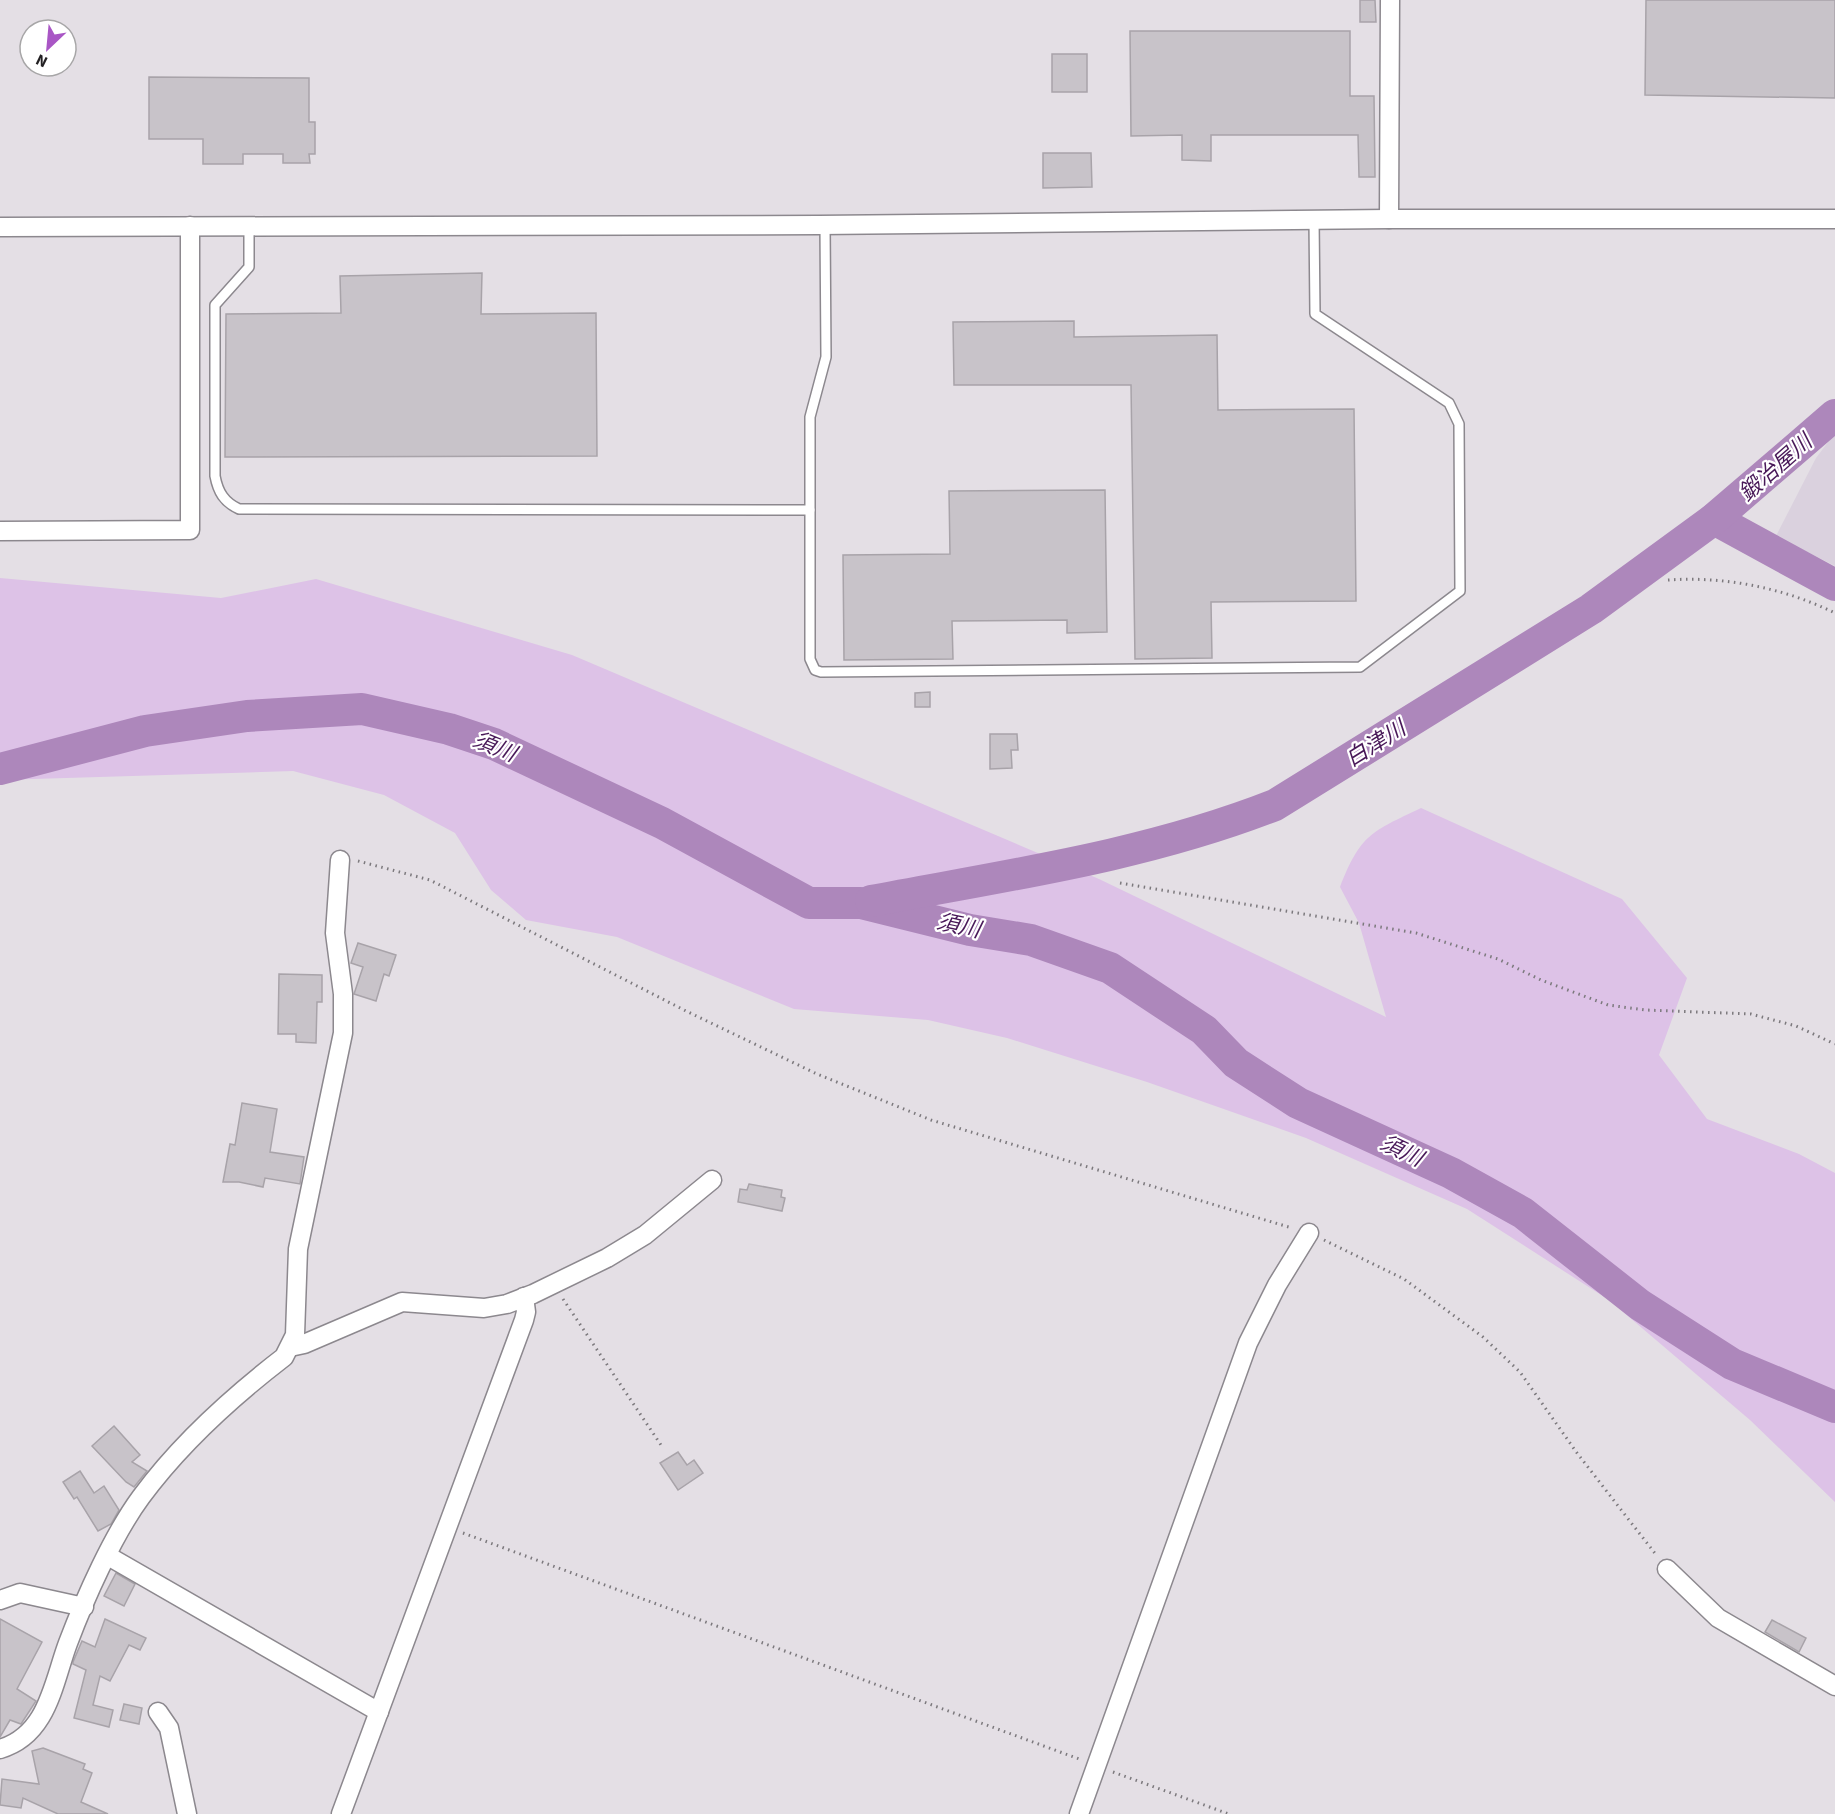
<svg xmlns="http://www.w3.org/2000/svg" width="1835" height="1814" font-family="'Source Sans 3','Noto Sans JP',sans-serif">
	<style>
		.built { fill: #dad1de }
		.green { fill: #ddc2e7 }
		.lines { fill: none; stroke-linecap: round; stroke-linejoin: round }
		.river { stroke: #ad87bb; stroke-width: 32 }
		.building { fill: #c8c3c9; stroke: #a8a3a9; stroke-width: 1.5 }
		.service-casing { stroke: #8c888e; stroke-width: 12 }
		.minor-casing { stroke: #8c888e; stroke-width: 21 }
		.path { stroke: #7c797d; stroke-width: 3; stroke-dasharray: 1.5 4.5; stroke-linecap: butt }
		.service { stroke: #fff; stroke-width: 9 }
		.minor { stroke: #fff; stroke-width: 18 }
		.labels { text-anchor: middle; stroke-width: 4.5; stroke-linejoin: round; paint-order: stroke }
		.water-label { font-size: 22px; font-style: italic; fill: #481858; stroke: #fff }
	</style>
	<rect width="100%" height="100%" fill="#e4dfe5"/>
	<polygon class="built" points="1835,433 1835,566 1776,536 1816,458"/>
	<path class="green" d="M0,578L221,598L316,579L572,655L1099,879L1386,1017L1359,923L1340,887C1361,834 1371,832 1421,808L1622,899L1687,978L1659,1055L1707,1119L1799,1154L1835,1173V1502L1750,1420L1609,1300L1467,1209L1306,1138L1147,1082L1007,1038L928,1020L794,1009L617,937L526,920L491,890L455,833L384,795L293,771L0,780Z"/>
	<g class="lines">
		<g class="river">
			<polyline points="1714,519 1835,585"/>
			<polyline points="0,769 145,731 247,716 362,709 449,729 494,744 662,823 809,903 861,903 970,930 1031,940 1110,968 1204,1030 1236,1063 1298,1103 1451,1173 1523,1213 1640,1305 1732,1364 1835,1407"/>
			<path d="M871,901C1008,875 1145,856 1275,805L1591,609L1714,519L1835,415"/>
		</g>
	</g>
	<g class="building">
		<polygon points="1360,0 1375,0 1376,22 1360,22"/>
		<polygon points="1646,0 1835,0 1835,98 1645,95"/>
		<polygon points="1130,31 1350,31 1350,96 1374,96 1375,177 1359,177 1358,135 1211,135 1211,161 1182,160 1182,135 1131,136"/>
		<rect x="1052" y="54" width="35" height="38"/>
		<polygon points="149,77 309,78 309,122 315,122 315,154 309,154 310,163 283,163 283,154 243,154 243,164 203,164 203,139 149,139"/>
		<polygon points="1043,153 1091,153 1092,187 1043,188"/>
		<polygon points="482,273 481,314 596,313 597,456 225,457 226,314 341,313 340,276"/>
		<polygon points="1074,321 1074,337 1217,335 1218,410 1354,409 1356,601 1211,602 1212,658 1135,659 1131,385 954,385 953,322"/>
		<polygon points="1105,490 1107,632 1067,633 1067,620 952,621 953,659 844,660 843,555 950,554 949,491"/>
		<polygon points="930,692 930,707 915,707 915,693"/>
		<polygon points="990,734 1017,734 1018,750 1011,750 1012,768 990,769"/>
		<polygon points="358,943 396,955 389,976 384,974 376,1001 354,994 363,967 351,963"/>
		<polygon points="279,974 322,975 322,1002 317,1002 316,1043 296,1042 296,1034 278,1034"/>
		<polygon points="242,1103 277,1109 270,1152 304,1157 300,1184 265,1178 263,1187 239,1182 223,1182 230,1144 235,1145"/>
		<polygon points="749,1184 782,1190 781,1197 785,1198 782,1211 738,1202 740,1189 747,1190"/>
		<polygon points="114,1426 140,1455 132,1462 147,1471 134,1487 126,1482 92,1446"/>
		<polygon points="678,1452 687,1465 694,1460 703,1473 678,1490 660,1463"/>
		<polygon points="80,1471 94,1493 104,1486 119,1510 111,1524 98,1531 77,1497 74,1499 63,1482"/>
		<polygon points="116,1573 135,1584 124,1606 104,1596"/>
		<polygon points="0,1619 42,1642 17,1689 36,1701 21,1724 10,1720 0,1737"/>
		<polygon points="105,1619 146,1638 140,1650 129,1645 110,1681 100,1676 93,1705 113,1710 109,1727 74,1718 86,1670 73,1664 73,1662 82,1641 95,1647"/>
		<polygon points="1772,1620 1806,1638 1799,1652 1765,1632"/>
		<polygon points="124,1704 142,1708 139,1724 120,1720"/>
		<polygon points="43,1748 85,1764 83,1769 92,1773 81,1802 108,1814 58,1814 23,1798 21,1808 0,1805 2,1779 39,1784 32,1751"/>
	</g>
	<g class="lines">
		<defs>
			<g id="service">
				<polyline points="825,225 826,357 810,417 810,659 815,670 821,672 1360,667 1460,591 1459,424 1449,403 1315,314 1314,219"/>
				<path d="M249,226V267L215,305V476C218,492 224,502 239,509L810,510"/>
			</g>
			<g id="minor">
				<polyline points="1389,219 1390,0"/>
				<polyline points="0,227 819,225 1389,219 1835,219"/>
				<polyline points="0,531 190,530 190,226"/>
				<polyline points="290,1347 304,1344 402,1302 484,1308 507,1304 533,1294 607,1258 645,1235 712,1180"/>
				<polyline points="108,1556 379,1712"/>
				<polyline points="1667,1569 1718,1618 1835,1686"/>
				<polyline points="0,1600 20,1593 84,1607"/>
				<polyline points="158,1712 169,1728 187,1814"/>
				<path d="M0,1749C48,1735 53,1683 68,1643C85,1598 113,1535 141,1497C180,1444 232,1397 284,1357L295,1335L298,1249L343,1033V994L335,933L340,860"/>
				<polyline points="341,1814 524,1320 526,1312 524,1297"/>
				<polyline points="1079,1814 1248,1343 1277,1285 1309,1233"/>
			</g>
		</defs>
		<use href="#service" class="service-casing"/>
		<use href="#minor" class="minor-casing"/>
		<g class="path">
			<path d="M1668,580C1725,576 1784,588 1835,613"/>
			<polyline points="358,861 430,880 686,1011 817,1074 931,1120 1292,1228"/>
			<polyline points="1120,883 1416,933 1498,959 1541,980 1608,1005 1645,1010 1751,1014 1796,1026 1835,1044"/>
			<polyline points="1324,1240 1404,1279 1483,1337 1520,1372 1577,1453 1657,1556"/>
			<polyline points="563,1299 663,1448"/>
			<polyline points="463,1533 1082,1760"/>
			<polyline points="1113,1772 1229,1814"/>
		</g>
		<use href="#service" class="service"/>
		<use href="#minor" class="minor"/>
	</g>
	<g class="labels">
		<g class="water-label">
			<text transform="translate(1775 467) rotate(-41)" y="8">鍛冶屋川</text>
			<text transform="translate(1375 743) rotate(-32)" y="8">白津川</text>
			<text transform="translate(495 746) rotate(22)" y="8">須川</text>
			<text transform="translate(959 925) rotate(12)" y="8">須川</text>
			<text transform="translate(1402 1150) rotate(25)" y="8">須川</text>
		</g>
	</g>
	<g transform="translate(48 48) rotate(206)"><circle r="28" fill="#ffffff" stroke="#a7a6a7" stroke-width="1.5"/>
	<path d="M0-4.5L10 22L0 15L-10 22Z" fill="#a956c5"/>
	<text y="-9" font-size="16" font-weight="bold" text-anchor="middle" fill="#232123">N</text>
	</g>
</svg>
